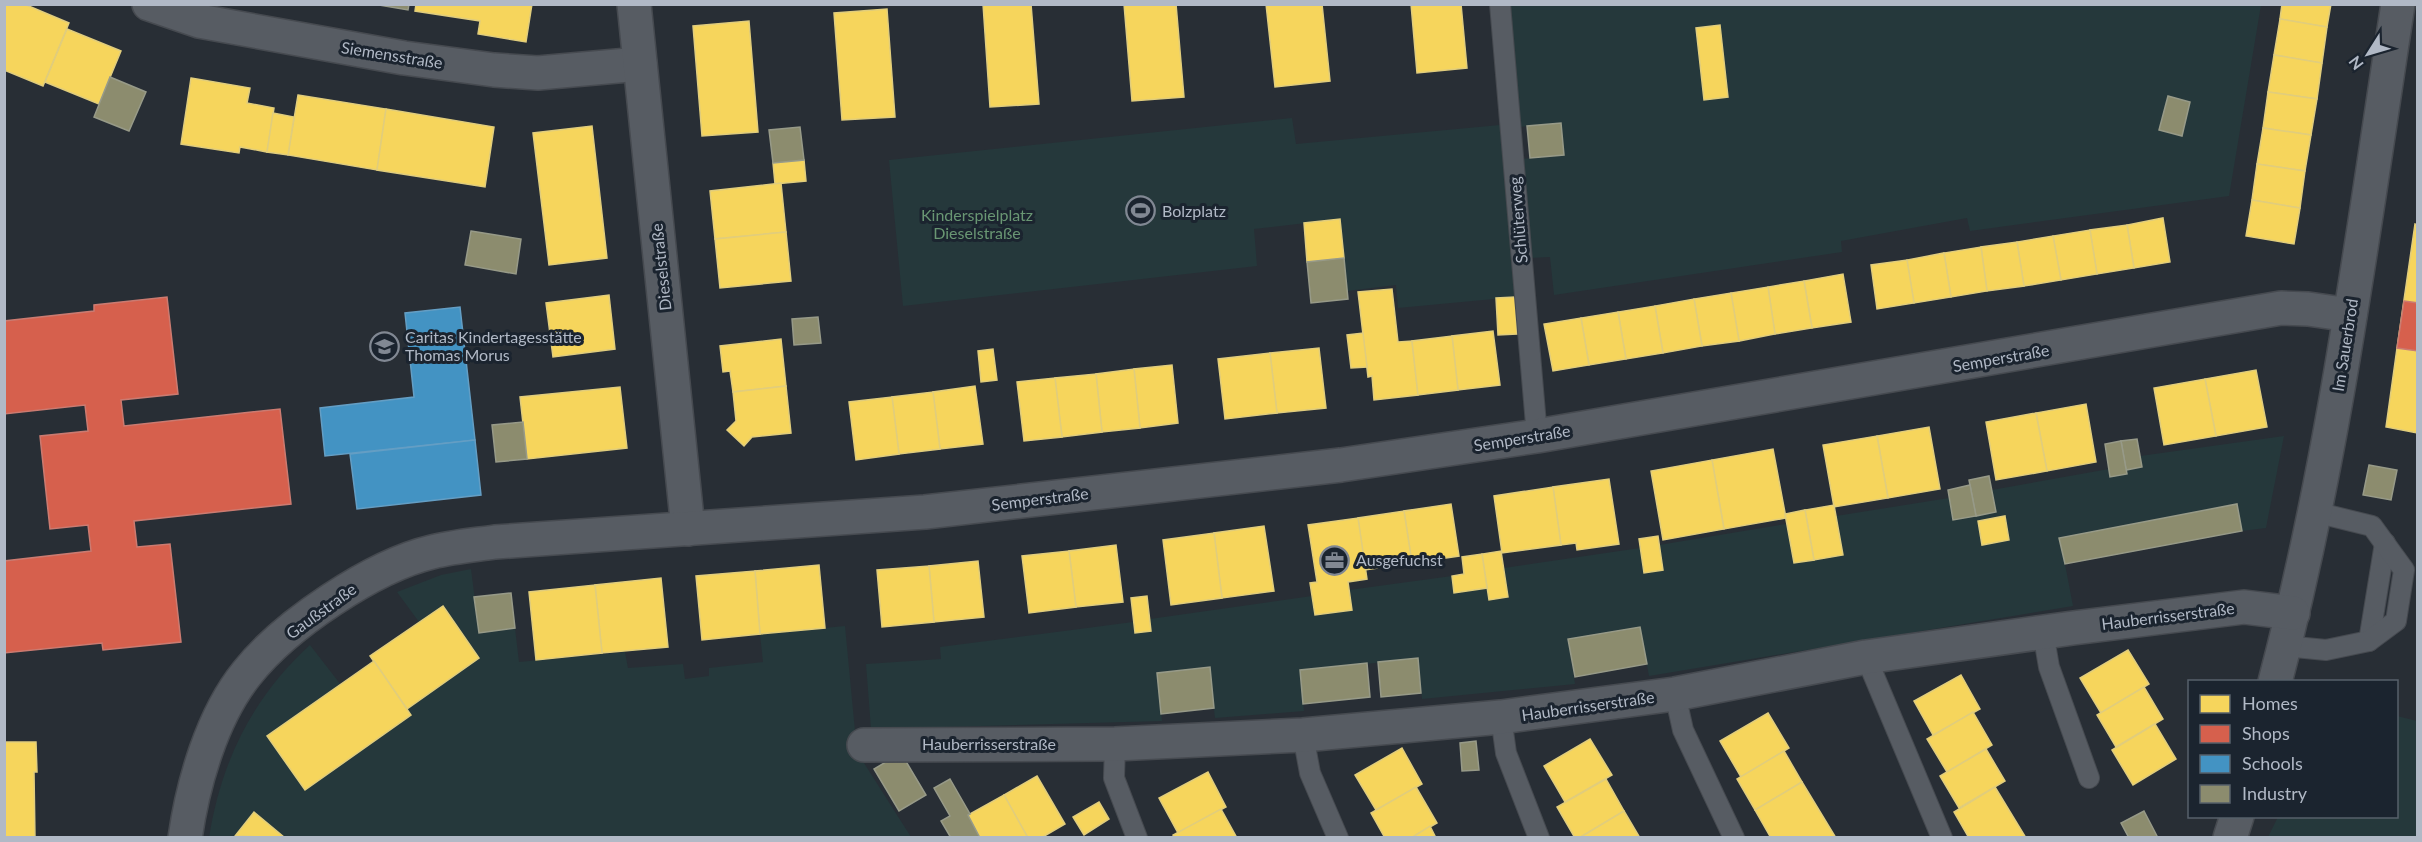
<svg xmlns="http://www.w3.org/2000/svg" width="2422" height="842" font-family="Lato,sans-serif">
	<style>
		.green { fill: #25383b }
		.homes { fill: #f6d55c; stroke: #e1cd7c; stroke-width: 1.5 }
		.shops { fill: #d6604d; stroke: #cb7b71; stroke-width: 1.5 }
		.schools { fill: #4393c3; stroke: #649ec4; stroke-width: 1.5 }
		.industry { fill: #8c8c6e; stroke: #979a88; stroke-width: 1.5 }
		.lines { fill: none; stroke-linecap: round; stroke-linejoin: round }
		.service-casing { stroke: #464a50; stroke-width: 22 }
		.minor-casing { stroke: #464a50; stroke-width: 36 }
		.service { stroke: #575c63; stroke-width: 20 }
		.minor { stroke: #575c63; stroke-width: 33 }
		.labels { text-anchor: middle; stroke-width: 6; stroke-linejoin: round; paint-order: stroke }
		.street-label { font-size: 16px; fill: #b1b9c6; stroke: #1b242f }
		.poi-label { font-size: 16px; fill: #b1b9c6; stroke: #1b242f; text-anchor: start }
		.park-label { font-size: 16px; fill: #699673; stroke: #1b242f }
	</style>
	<rect width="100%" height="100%" fill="#282e35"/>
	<g class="green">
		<polygon points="1509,5 2261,5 2229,196 1970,231 1967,218 1841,241 1842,252 1554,295 1550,257 1529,258 1521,159 1564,155 1561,123 1519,127"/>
		<polygon points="1292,118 1296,144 1500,125 1515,297 1398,308 1396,285 1347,291 1340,219 1254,229 1257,266 903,306 889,160"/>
		<polygon points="2284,436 2266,528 2242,531 2236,504 2060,538 2073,606 1649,676 1640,627 1568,639 1575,684 1422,699 1418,659 1300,670 1304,711 1215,718 1209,667 1157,673 1162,721 871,729 866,664 941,659 940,647 1133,622 1135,633 1151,631 1150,619 1312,596 1315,615 1352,610 1349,590 1452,576 1487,588 1490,600 1508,597 1504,568 1640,548 1644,573 1663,569 1659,545 1786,524 1794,563 1836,516 1949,498 1954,520 1995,512 1992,490 2109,469 2110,477 2126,474 2126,470 2142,467 2140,456"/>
		<path d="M471,569L479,632L515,628L519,662L625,652L628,668L683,664L685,679L709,676V668L763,662L760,634L845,626L857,752L911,837L285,838L254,813L235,835L237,837L209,838C221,761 253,697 310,645L341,685L267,736L305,790L411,715L407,709L479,658L443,606L419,622L397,592L441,575Z"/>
		<polygon points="2397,716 2417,721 2417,837 2268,837 2278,817 2396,816"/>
	</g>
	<g class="homes">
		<polygon points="4,4 24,4 69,23 43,86 4,70"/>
		<polygon points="416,4 532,4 526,42 478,34 480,21 415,11"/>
		<polygon points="983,4 1031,4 1039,104 990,107"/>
		<polygon points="1124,4 1176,4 1184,97 1132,101"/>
		<polygon points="1266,4 1322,4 1330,81 1275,87"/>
		<polygon points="1411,4 1461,4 1467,68 1417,73"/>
		<polygon points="2282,4 2331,4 2327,27 2280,19"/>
		<polygon points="887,9 895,117 842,120 834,13"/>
		<polygon points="2280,19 2327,27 2322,63 2274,55"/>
		<polygon points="749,21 758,132 702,136 693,26"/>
		<polygon points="1720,25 1728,97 1704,100 1696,28"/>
		<polygon points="67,29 121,51 99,104 45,82"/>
		<polygon points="2274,55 2322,63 2317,99 2268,92"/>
		<polygon points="191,78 250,88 247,103 274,108 267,152 240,147 239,153 181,144"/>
		<polygon points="2268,92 2317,99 2311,135 2263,128"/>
		<polygon points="298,95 386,109 377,170 288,155"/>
		<polygon points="386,109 494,127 485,187 377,170"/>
		<polygon points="273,113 294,117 288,155 267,152"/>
		<polygon points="592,126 607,258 549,265 533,133"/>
		<polygon points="2263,128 2311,135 2305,171 2257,164"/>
		<polygon points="804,160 806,181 775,184 773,163"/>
		<polygon points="2257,164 2305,171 2300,208 2252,200"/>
		<polygon points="781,183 786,232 715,239 710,191"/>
		<polygon points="2252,200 2300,208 2294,244 2246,236"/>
		<polygon points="2163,218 2170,262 2134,268 2127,225"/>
		<polygon points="1340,219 1344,258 1307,262 1304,223"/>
		<polygon points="2415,224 2418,225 2418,351 2397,348"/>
		<polygon points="2127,225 2134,268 2097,274 2090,230"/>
		<polygon points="2090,230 2097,274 2061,280 2053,236"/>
		<polygon points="786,232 791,281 720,288 715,239"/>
		<polygon points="2053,236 2061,280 2024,286 2017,242"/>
		<polygon points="2017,242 2024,286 1987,291 1981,247"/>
		<polygon points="1981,247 1987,291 1951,297 1944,253"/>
		<polygon points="1944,253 1951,297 1914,303 1907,260"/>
		<polygon points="1907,260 1914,303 1877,309 1871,265"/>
		<polygon points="1843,274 1851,322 1812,328 1804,281"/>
		<polygon points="1804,281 1812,328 1775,334 1768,287"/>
		<polygon points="1768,287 1775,334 1739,341 1731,293"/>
		<polygon points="1392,289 1398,342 1412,341 1418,395 1374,400 1372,376 1368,377 1358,292"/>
		<polygon points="1731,293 1739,341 1702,346 1694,299"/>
		<polygon points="609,295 615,349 553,357 546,303"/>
		<polygon points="1515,297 1517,334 1498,335 1496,298"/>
		<polygon points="1694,299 1702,346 1663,353 1655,306"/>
		<polygon points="1655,306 1663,353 1626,359 1618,312"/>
		<polygon points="1618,312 1626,359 1589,365 1581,318"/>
		<polygon points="1581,318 1589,365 1553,371 1544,324"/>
		<polygon points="1493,331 1500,385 1458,390 1452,336"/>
		<polygon points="1363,333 1367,367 1351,368 1347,335"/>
		<polygon points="1452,336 1458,390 1418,395 1412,341"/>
		<polygon points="781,339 786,386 733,392 730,371 723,372 720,346"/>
		<polygon points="1319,348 1326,408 1277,413 1270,353"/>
		<polygon points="2397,348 2418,351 2418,433 2386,427"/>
		<polygon points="993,349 997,380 981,382 978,351"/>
		<polygon points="1270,353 1277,413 1225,419 1218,359"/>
		<polygon points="1172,365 1178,423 1140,428 1134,369"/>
		<polygon points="1134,369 1140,428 1102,432 1096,374"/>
		<polygon points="2256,370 2267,427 2216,436 2205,379"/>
		<polygon points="1096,374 1102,432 1062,437 1055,378"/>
		<polygon points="1055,378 1062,437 1024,441 1017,382"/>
		<polygon points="2205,379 2216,436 2164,445 2154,388"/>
		<polygon points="786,386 791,433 752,437 744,446 727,430 736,421 733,392"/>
		<polygon points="975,386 983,444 940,449 933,392"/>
		<polygon points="620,387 627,448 527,459 520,397"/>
		<polygon points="933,392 940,449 899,454 892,397"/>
		<polygon points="892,397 899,454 856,460 849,402"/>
		<polygon points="2086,404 2096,462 2047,471 2036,413"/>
		<polygon points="2036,413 2047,471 1996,480 1986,422"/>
		<polygon points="1929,427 1940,489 1888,498 1877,436"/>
		<polygon points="1877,436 1888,498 1834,507 1823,445"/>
		<polygon points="1773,449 1786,518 1724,529 1712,460"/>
		<polygon points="1712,460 1724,529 1663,540 1651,471"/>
		<polygon points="1609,479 1619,544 1577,550 1576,543 1561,545 1553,487"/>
		<polygon points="1553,487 1561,545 1502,553 1494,496"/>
		<polygon points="1451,504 1459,556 1412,563 1404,511"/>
		<polygon points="1834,505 1843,555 1814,560 1805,510"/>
		<polygon points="1805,510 1814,560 1794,563 1785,514"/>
		<polygon points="1404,511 1412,563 1365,570 1358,518"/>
		<polygon points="2005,516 2009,540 1982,545 1978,521"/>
		<polygon points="1358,518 1367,579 1348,582 1352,610 1315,615 1310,583 1317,582 1308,525"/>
		<polygon points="1264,526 1274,591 1222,598 1214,533"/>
		<polygon points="1214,533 1222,598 1171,605 1163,540"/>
		<polygon points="1658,536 1663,570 1644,573 1639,539"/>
		<polygon points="1116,545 1123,602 1076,607 1069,551"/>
		<polygon points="1069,551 1076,607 1029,613 1022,556"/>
		<polygon points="1501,551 1508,597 1489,600 1482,554"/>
		<polygon points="1482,554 1487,588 1454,593 1452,576 1464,574 1462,557"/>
		<polygon points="978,561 984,617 934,622 929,566"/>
		<polygon points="819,565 825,628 760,634 755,571"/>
		<polygon points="929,566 934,622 882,627 877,570"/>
		<polygon points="755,571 760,634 702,640 696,576"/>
		<polygon points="661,578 668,647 602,653 595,585"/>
		<polygon points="595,585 602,653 536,660 529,592"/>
		<polygon points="1147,596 1151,631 1135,633 1131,598"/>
		<polygon points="443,606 479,658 407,709 370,656"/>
		<polygon points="2128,650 2149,684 2101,713 2080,678"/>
		<polygon points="374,661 411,715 305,790 267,736"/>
		<polygon points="1961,675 1980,709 1933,735 1914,701"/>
		<polygon points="2144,687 2163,719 2116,747 2097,715"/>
		<polygon points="1973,712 1992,745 1947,772 1927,739"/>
		<polygon points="1768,713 1789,748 1741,777 1720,741"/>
		<polygon points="2155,724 2176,759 2133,785 2112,750"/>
		<polygon points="1590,739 1612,775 1565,802 1544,766"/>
		<polygon points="4,742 36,742 37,772 34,772 35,838 4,838"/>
		<polygon points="1402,748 1422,784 1376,810 1355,775"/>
		<polygon points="1986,749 2005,781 1959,808 1940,776"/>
		<polygon points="1784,751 1802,782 1755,810 1737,779"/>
		<polygon points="1208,772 1226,807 1178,833 1159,798"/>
		<polygon points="1037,776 1065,824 1041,838 1028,838 1004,795"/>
		<polygon points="1606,779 1624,811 1579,838 1575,838 1557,807"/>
		<polygon points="1802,782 1836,838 1771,838 1755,810"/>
		<polygon points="1416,787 1437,823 1411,838 1385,838 1371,813"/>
		<polygon points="1995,787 2026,838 1969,838 1954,812"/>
		<polygon points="1004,795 1028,838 980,838 968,815"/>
		<polygon points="1099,802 1109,819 1084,835 1073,817"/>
		<polygon points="1221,809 1237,838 1174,838 1173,835"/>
		<polygon points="1624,811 1640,838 1579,838"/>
		<polygon points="254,812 285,838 235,836"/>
		<polygon points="1430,826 1436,838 1411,838"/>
	</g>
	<g class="shops">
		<polygon points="167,297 178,394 121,400 124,426 280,409 291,504 134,521 137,547 170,544 181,642 103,650 102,643 4,653 4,561 91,551 88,525 50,529 40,436 88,431 85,405 4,414 4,321 94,311 94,305"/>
		<polygon points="2404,301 2418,303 2418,351 2397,348"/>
	</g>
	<g class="schools">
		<polygon points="460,307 475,440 325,456 320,408 414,397 405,313"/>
		<polygon points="475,440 481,495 357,509 350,454"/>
	</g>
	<g class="industry">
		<polygon points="373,4 409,4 408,10"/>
		<polygon points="110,77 146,92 129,131 94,117"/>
		<polygon points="2168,96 2190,102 2182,136 2159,130"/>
		<polygon points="1561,123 1564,155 1530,158 1527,126"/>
		<polygon points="800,127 804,160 773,163 769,130"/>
		<polygon points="471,231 521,239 516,274 465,265"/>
		<polygon points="1344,258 1348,299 1311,303 1307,262"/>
		<polygon points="818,317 821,343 794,345 792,319"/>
		<polygon points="523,422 527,459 496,462 492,425"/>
		<polygon points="2137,439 2142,467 2126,470 2121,441"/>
		<polygon points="2121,441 2127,474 2110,477 2105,444"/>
		<polygon points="2369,465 2397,470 2391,500 2363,495"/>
		<polygon points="1989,476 1996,512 1976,516 1969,480"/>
		<polygon points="1970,485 1976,516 1953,520 1948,490"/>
		<polygon points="2237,504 2242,531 2065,564 2059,538"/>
		<polygon points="511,593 515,628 479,633 474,597"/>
		<polygon points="1640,627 1647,664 1575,677 1568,639"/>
		<polygon points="1418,658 1421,693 1381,697 1378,662"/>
		<polygon points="1367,663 1370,697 1303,704 1300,670"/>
		<polygon points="1210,667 1214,708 1161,714 1157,673"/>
		<polygon points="1476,741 1479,770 1462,771 1460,743"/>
		<polygon points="901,753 926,795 899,811 874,769"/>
		<polygon points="950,779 970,814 968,815 980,838 951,838 941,821 950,816 934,788"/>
		<polygon points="2144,811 2158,838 2129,838 2121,823"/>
	</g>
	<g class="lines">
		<defs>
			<g id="service">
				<polyline points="1500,4 1537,436"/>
				<polyline points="2043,632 2049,667 2089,778"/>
				<polyline points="2369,641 2385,543"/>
				<polyline points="2285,646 2326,650 2369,641 2396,621 2404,570 2372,526 2315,512"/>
				<polyline points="1866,657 1942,838"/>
				<polyline points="1675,694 1683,730 1734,838"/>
				<polyline points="1501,717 1506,753 1539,838"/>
				<polyline points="1303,735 1310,773 1338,838"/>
				<polyline points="1115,744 1114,778 1137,838"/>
			</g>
			<g id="minor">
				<polyline points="149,4 199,21 404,58 494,70 538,73 640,64"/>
				<polyline points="634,4 688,529"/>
				<path d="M2275,682C2334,459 2363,231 2398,4"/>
				<polyline points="864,745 1115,744 1303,735 1501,717 1675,694 1866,657 2073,628 2244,607 2293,613"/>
				<path d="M185,838C193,783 212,716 247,673C285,625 373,566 432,552C452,547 474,545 495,542L925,512L1341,465L1537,436L2281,308L2308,309L2350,315"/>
				<polyline points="2230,838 2237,816"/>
			</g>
		</defs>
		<use href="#service" class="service-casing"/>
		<use href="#minor" class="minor-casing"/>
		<use href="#service" class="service"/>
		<use href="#minor" class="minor"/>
	</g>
	<defs>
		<symbol id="stadium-ring" viewBox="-11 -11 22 22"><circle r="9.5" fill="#1b242f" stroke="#818893" stroke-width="1.5"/><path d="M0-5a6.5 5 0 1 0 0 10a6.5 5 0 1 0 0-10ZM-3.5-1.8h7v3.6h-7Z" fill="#818893"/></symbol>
		<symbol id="school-ring" viewBox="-11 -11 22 22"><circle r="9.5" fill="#1b242f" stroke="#818893" stroke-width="1.5"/><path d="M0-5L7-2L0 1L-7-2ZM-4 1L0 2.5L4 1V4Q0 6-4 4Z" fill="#818893"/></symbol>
		<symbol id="office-ring" viewBox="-11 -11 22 22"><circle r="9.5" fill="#1b242f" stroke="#818893" stroke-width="1.5"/><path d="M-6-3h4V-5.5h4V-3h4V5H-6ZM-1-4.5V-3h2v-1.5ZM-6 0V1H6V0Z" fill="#818893"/></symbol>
	</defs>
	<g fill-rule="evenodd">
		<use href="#stadium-ring" x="1124" y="194" width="33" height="33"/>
		<use href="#school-ring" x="368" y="330" width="33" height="33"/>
		<use href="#office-ring" x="1318" y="544" width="33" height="33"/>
	</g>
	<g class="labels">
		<g class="street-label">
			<text transform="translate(392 55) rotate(9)" y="6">Siemensstraße</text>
			<text transform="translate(1518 220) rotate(-95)" y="6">Schlüterweg</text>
			<text transform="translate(661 267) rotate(-96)" y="6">Dieselstraße</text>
			<text transform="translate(2345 345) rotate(-81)" y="6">Im Sauerbrod</text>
			<text transform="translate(2001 358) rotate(-10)" y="6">Semperstraße</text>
			<text transform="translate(1522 438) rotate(-9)" y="6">Semperstraße</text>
			<text transform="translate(1040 499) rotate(-7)" y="6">Semperstraße</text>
			<text transform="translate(321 611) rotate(-36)" y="6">Gaußstraße</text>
			<text transform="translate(2168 616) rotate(-7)" y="6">Hauberrisserstraße</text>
			<text transform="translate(1588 706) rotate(-8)" y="6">Hauberrisserstraße</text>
			<text x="989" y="750">Hauberrisserstraße</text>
		</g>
		<g class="poi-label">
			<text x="1162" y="217">Bolzplatz</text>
			<text x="405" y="343">Caritas Kindertagesstätte<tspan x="405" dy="18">Thomas Morus</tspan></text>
			<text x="1356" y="566">Ausgefuchst</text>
		</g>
		<g class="park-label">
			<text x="977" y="221">Kinderspielplatz<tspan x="977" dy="18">Dieselstraße</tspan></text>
		</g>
	</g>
	<rect width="2422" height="842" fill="none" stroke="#b1b9c6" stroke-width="12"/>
	<rect x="2188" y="680" width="210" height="138" fill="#1b242f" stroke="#57606b" stroke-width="1.5"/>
	<rect x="2200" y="695" width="30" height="18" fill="#f6d55c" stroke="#57606b" stroke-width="1.5"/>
	<text x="2242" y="710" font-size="18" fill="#b1b9c6">Homes</text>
	<rect x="2200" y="725" width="30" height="18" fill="#d6604d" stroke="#57606b" stroke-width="1.5"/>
	<text x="2242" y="740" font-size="18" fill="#b1b9c6">Shops</text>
	<rect x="2200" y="755" width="30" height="18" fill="#4393c3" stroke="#57606b" stroke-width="1.5"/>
	<text x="2242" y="770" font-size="18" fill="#b1b9c6">Schools</text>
	<rect x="2200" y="785" width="30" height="18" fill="#8c8c6e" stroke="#57606b" stroke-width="1.5"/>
	<text x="2242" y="800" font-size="18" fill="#b1b9c6">Industry</text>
	<g transform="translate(2368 54) rotate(233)" stroke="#1b242f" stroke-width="4.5" paint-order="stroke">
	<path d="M0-4.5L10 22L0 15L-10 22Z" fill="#b1b9c6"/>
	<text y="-9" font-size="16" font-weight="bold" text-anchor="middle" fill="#b1b9c6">N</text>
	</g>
</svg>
